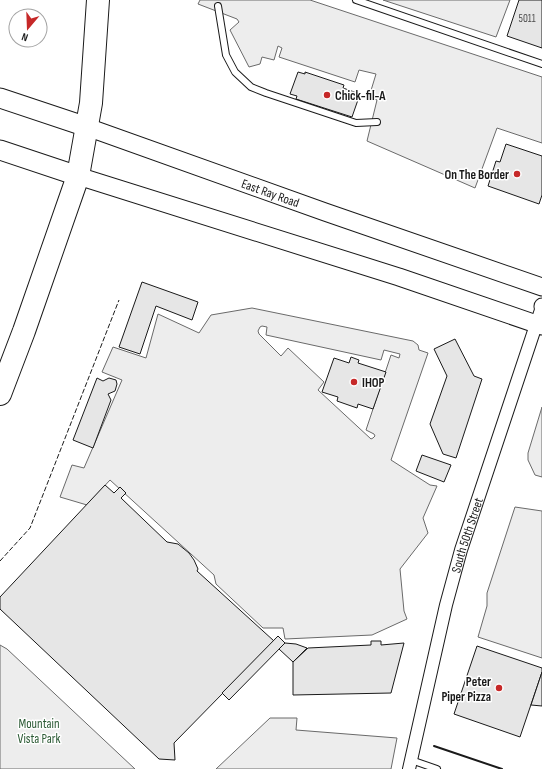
<svg xmlns="http://www.w3.org/2000/svg" width="542" height="769" font-family="'Sofia Sans Condensed',sans-serif">
	<style>
		.built { fill: #ededed; stroke: #6a6a6a; fill-rule: evenodd }
		.building { fill: #e6e6e6; stroke: #1a1a1a }
		.lines { fill: none; stroke-linecap: round; stroke-linejoin: round }
		.service-casing { stroke: #1a1a1a; stroke-width: 8 }
		.minor-casing { stroke: #1a1a1a; stroke-width: 14 }
		.tertiary-casing { stroke: #1a1a1a; stroke-width: 17 }
		.secondary-casing { stroke: #1a1a1a; stroke-width: 19 }
		.primary-casing { stroke: #1a1a1a; stroke-width: 21 }
		.motorway-casing { stroke: #1a1a1a; stroke-width: 24 }
		.service { stroke: #fff; stroke-width: 6 }
		.minor { stroke: #fff; stroke-width: 12 }
		.tertiary { stroke: #fff; stroke-width: 15 }
		.secondary { stroke: #fff; stroke-width: 17 }
		.primary { stroke: #fff; stroke-width: 19 }
		.motorway { stroke: #fff; stroke-width: 22 }
		.fence { stroke: #1a1a1a; stroke-width: 1; stroke-dasharray: 5 2; stroke-linecap: butt }
		.wall { stroke: #1a1a1a; stroke-width: 2 }
		.poi-dot { fill: #c62828; stroke: #fff; stroke-width: 1.5 }
		.labels { text-anchor: middle; stroke-width: 3; stroke-linejoin: round; paint-order: stroke }
		.number-label { font-size: 11px; fill: #4d4d4d }
		.poi-label { font-size: 13px; font-weight: bold; fill: #1a1a1a; stroke: #fff; text-anchor: start }
		.street-label { font-size: 13px; fill: #1a1a1a; stroke: #fff }
		.park-label { font-size: 13px; fill: #2b5a34; stroke: #fff }
	</style>
	<rect width="100%" height="100%" fill="#fff"/>
	<g class="built">
		<polygon points="200,0 310,0 542,77 542,143 497,128 475,188 367,141 377,100 369,97 376,74 359,70 355,82 279,57 282,48 278,46 274,60 262,57 260,64 249,67 230,30 239,22 237,19 198,4"/>
		<polygon points="383,0 510,0 496,37"/>
		<path d="M252,308L413,341L418,345L419,350L428,353L391,460L430,485L437,486L423,518L428,533L400,569L404,611L407,619L372,635L285,639L283,628H263L216,584L214,575L110,480L87,505L60,497L72,465L84,468L122,380L102,372L113,347L146,358L158,314L199,333L211,315ZM262,326L267,327L266,335L381,360L384,350L400,354L399,358L391,355L366,430L374,434L375,436L373,438L371,439L318,390L324,382L288,348L281,356L259,334L258,331L260,327Z"/>
		<polygon points="542,407 542,477 535,475 528,460 528,453"/>
		<polygon points="515,507 542,511 542,658 478,637 487,606 487,593"/>
		<polygon points="0,645 7,649 135,769 0,769"/>
		<polygon points="270,718 297,718 296,730 397,738 391,769 216,769"/>
	</g>
	<g class="building">
		<polygon points="519,0 542,0 542,48 507,36"/>
		<polygon points="298,72 305,74 305,72 344,85 343,88 360,94 352,117 296,99 297,96 290,94"/>
		<polygon points="506,144 542,156 542,195 539,204 488,186 496,161 500,162"/>
		<polygon points="142,282 198,302 192,320 156,306 140,354 119,347"/>
		<polygon points="455,339 474,376 482,379 456,458 443,454 430,424 447,376 434,349"/>
		<polygon points="351,357 359,360 358,363 386,372 373,409 358,404 357,408 337,401 338,397 322,392 334,358 349,363"/>
		<polygon points="97,378 103,381 109,378 116,380 117,384 115,391 108,394 111,400 93,448 73,440"/>
		<polygon points="422,455 451,465 444,482 416,471"/>
		<polygon points="105,485 114,493 120,487 126,493 121,498 167,542 178,544 189,553 194,560 198,569 197,571 274,641 174,743 175,760 159,759 0,609 0,597"/>
		<polygon points="278,636 285,643 229,700 222,693"/>
		<polygon points="371,641 381,641 381,645 404,643 391,693 293,695 293,662 308,648 371,645"/>
		<polygon points="285,643 296,644 307,648 293,662 279,649"/>
		<polygon points="477,646 542,668 542,672 520,737 454,714"/>
		<polygon points="542,672 542,706 531,705"/>
	</g>
	<g class="lines">
		<defs>
			<g id="service">
				<polyline points="356,0 542,64"/>
				<polyline points="218,6 226,55 235,72 251,87 266,93 356,123 377,122"/>
				<polyline points="411,760 437,769"/>
			</g>
			<g id="minor">
				<path id="s1" d="M409,769L446,605L461,550L542,307"/>
			</g>
			<polyline id="tertiary" points="542,307 542,306"/>
			<g id="secondary">
				<path id="s2" d="M87,127L325,212L542,287"/>
				<polyline points="78,176 399,277 542,326"/>
			</g>
			<g id="primary">
				<polyline points="0,98 87,127"/>
				<polyline points="0,150 78,176"/>
			</g>
			<polyline id="motorway" points="0,394 24,331 78,176 91,103 98,0"/>
		</defs>
		<use href="#service" class="service-casing"/>
		<use href="#minor" class="minor-casing"/>
		<use href="#tertiary" class="tertiary-casing"/>
		<use href="#secondary" class="secondary-casing"/>
		<use href="#primary" class="primary-casing"/>
		<use href="#motorway" class="motorway-casing"/>
		<use href="#service" class="service"/>
		<use href="#minor" class="minor"/>
		<use href="#tertiary" class="tertiary"/>
		<use href="#secondary" class="secondary"/>
		<use href="#primary" class="primary"/>
		<use href="#motorway" class="motorway"/>
		<polyline class="fence" points="0,561 30,528 119,300"/>
		<polyline class="wall" points="434,746 502,769"/>
	</g>
	<g class="poi-dot">
		<circle cx="327" cy="95" r="4"/>
		<circle cx="517" cy="174" r="4"/>
		<circle cx="354" cy="382" r="4"/>
		<circle cx="499" cy="688" r="4"/>
	</g>
	<g class="labels">
		<g class="number-label">
			<text x="527" y="22">5011</text>
		</g>
		<g class="poi-label">
			<text x="335" y="100">Chick-fil-A</text>
			<text x="509" y="179" text-anchor="end">On The Border</text>
			<text x="362" y="387">IHOP</text>
			<text x="491" y="686" text-anchor="end">Peter<tspan x="491" dy="15">Piper Pizza</tspan></text>
		</g>
		<g class="street-label">
			<text dy="5" stroke="none"><textPath href="#s2" startOffset="195">East Ray Road</textPath></text>
			<text dy="5" stroke="none"><textPath href="#s1" startOffset="241">South 50th Street</textPath></text>
		</g>
		<g class="park-label">
			<text x="39" y="728">Mountain<tspan x="39" dy="15">Vista Park</tspan></text>
		</g>
	</g>
	<g transform="translate(28 28) rotate(199)"><circle r="19" fill="#ffffff" stroke="#a3a3a3"/>
	<path d="M0-3L7 15L0 10L-7 15Z" fill="#c62828"/>
	<text y="-6" font-size="11" font-weight="bold" text-anchor="middle" fill="#1a1a1a">N</text>
	</g>
</svg>
